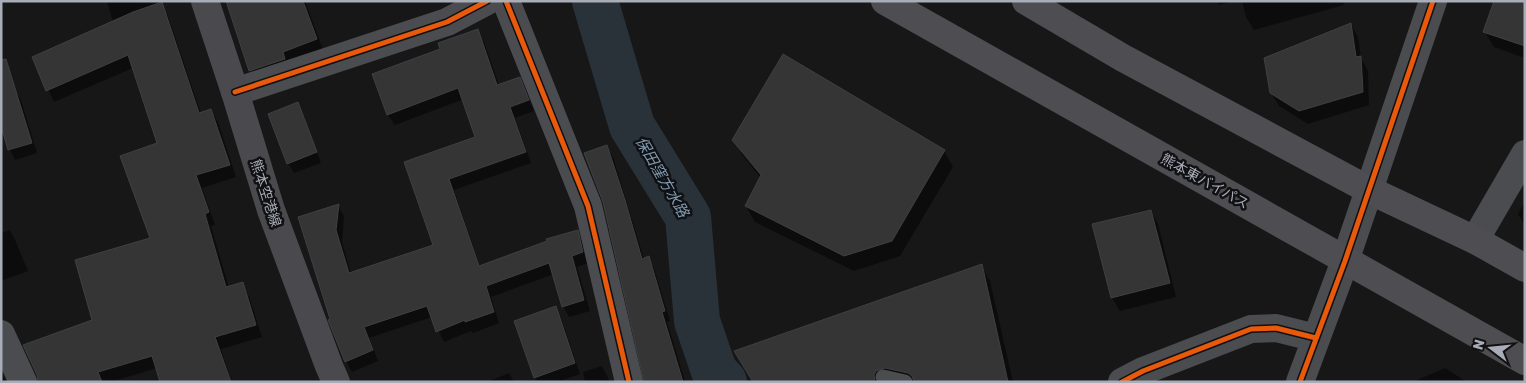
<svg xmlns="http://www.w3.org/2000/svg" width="1526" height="383" font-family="Rubik,'Noto Sans JP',sans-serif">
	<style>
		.shadow { fill: #0007 }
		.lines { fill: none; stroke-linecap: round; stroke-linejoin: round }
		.river { stroke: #2a3239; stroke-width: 46 }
		.building { fill: #353536; stroke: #3f4043 }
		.service { stroke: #4b4c50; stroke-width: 15 }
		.minor { stroke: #4b4c50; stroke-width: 28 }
		.tertiary { stroke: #4b4c50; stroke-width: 28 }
		.secondary { stroke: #4a4a4e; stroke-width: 28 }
		.trunk { stroke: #4e4e52; stroke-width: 28 }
		.cycleway-casing { stroke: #111113; stroke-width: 8 }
		.cycleway { stroke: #e8590c; stroke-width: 5 }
		.labels { text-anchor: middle; stroke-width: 5; stroke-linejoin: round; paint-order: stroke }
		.street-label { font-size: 14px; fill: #a8adb8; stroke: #111113 }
		.water-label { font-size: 15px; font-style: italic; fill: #7f9bb3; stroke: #111113 }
	</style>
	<rect width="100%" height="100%" fill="#171717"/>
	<g class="shadow">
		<polygon points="107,1 159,1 160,4 161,4 168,16 201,114 211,110 218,122 236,177 202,188 215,225 211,226 229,288 243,284 249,296 262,337 221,349 232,382 161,382 157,368 111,382 40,382 94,321 152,239 158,143 133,68 54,102 33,57 113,22"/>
		<polygon points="227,1 305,1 324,52 258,83 251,70"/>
		<polygon points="1217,1 1233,1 1219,5"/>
		<polygon points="1242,1 1343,1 1344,5 1254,30 1246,17"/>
		<polygon points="1525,1 1525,58 1494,47 1485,32"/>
		<polygon points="1351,24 1358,37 1361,58 1368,71 1369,105 1308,124 1279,106 1271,93"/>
		<polygon points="478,31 484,42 499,85 519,78 534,111 515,118 531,163 454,190 480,267 577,231 583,242 588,263 577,267 590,311 569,317 563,306 554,274 491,297 499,323 473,333 471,331 444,342 432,317 369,338 378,361 352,372 346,361 332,320 299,217 338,206 344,216 342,242 351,273 435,245 406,163 477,138 464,99 395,125 388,115 373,75 442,49"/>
		<polygon points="784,55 944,151 953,167 900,256 854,271 755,222 746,206 761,178 743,156 733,140"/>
		<polygon points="15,90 21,100 37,153 15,160 10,150 1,122"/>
		<polygon points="297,104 303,114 321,163 294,173 288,163"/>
		<polygon points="607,147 613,157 644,259 648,258 654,268 670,321 667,322 685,381 687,382 648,382"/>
		<polygon points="1525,201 1525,226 1518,214"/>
		<polygon points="1151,211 1158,224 1176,297 1120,311 1112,298"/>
		<polygon points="10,230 16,242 28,271 1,281 1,233"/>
		<polygon points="981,266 990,281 1013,382 754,382"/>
		<polygon points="555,308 561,318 580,374 557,382 538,382 535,378"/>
		<polygon points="602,366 610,382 585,382 583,372"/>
		<polygon points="1445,368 1467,382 1416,382 1417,380"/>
		<polygon points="1,372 6,382 1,382"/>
		<polygon points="509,373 514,382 487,382"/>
	</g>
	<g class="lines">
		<polyline class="river" points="595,1 632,126 688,217 697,321 714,371 724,382"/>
	</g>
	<g class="building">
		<polygon points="226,1 303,1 317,39 283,52 285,59 249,71"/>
		<polygon points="1494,1 1525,1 1525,46 1483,32"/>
		<polygon points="162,2 199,113 211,109 230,165 196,175 209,212 205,214 226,287 243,282 256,325 215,337 231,382 160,382 152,356 98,372 102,382 38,382 37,375 23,345 92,320 75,260 150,238 120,156 157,143 128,55 46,91 32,57 133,12"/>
		<polygon points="1351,23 1356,57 1361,56 1363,92 1299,111 1270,93 1264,58"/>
		<polygon points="478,29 497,85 520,77 529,100 510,107 526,152 449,179 479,266 547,241 546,239 578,230 583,252 572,256 584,300 562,307 549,263 486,286 494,312 465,322 465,320 436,332 427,306 364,327 373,350 345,362 328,320 330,319 298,217 339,204 336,230 349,273 433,245 404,162 475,137 458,88 387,115 372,74 440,49 438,43"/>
		<polygon points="783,54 945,150 892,241 844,256 745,206 761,175 732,140"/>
		<polygon points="6,59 32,143 8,150 1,126 1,60"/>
		<polygon points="298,102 317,152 287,164 268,114"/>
		<polygon points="607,145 625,200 642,259 649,256 665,311 662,312 683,382 644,382 603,202 584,153"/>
		<polygon points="1151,210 1170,283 1111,298 1092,224"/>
		<polygon points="982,264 1008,382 914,382 912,376 908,373 885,368 876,371 874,375 875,382 753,382 734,351"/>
		<polygon points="556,306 575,363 534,378 514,321"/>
	</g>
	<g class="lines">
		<polyline class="service" points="883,377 905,382"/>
		<g class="minor">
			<polyline points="506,1 588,206 629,382"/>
			<polyline points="235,92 447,22 487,1"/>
			<polyline points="1475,240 1525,154"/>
			<polyline points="1,334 23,382"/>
			<polyline points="1122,382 1143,371 1251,329 1276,328 1316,338"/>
		</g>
		<polyline class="tertiary" points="1300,382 1345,261 1433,1"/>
		<polyline class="secondary" points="205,1 235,92 271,210 329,366 336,382"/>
		<g class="trunk">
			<polyline points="885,1 1525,361"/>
			<polyline points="1026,1 1123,58 1369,190 1475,240 1525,268"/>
		</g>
		<defs>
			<g id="cycleway">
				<polyline points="506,1 588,206 629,382"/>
				<polyline points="235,92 447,22 487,1"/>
				<polyline points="1122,382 1143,371 1251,329 1276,328 1316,338"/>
				<polyline points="1300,382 1345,261 1433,1"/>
			</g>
		</defs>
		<use href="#cycleway" class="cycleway-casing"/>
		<use href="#cycleway" class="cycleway"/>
	</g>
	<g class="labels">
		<g class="street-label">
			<text transform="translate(1205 181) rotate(29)" y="5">熊本東バイパス</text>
			<text transform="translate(266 193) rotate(72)" y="5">熊本空港線</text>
		</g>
		<g class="water-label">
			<text transform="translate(662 177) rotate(60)" y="5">保田窪方水路</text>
		</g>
	</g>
	<rect width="1526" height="383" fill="none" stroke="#a8adb8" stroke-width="5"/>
	<g transform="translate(1491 348) rotate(286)" stroke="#111113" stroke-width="4" paint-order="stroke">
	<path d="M0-4L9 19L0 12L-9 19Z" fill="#a8adb8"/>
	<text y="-8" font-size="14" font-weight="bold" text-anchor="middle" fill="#a8adb8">N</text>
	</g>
</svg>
